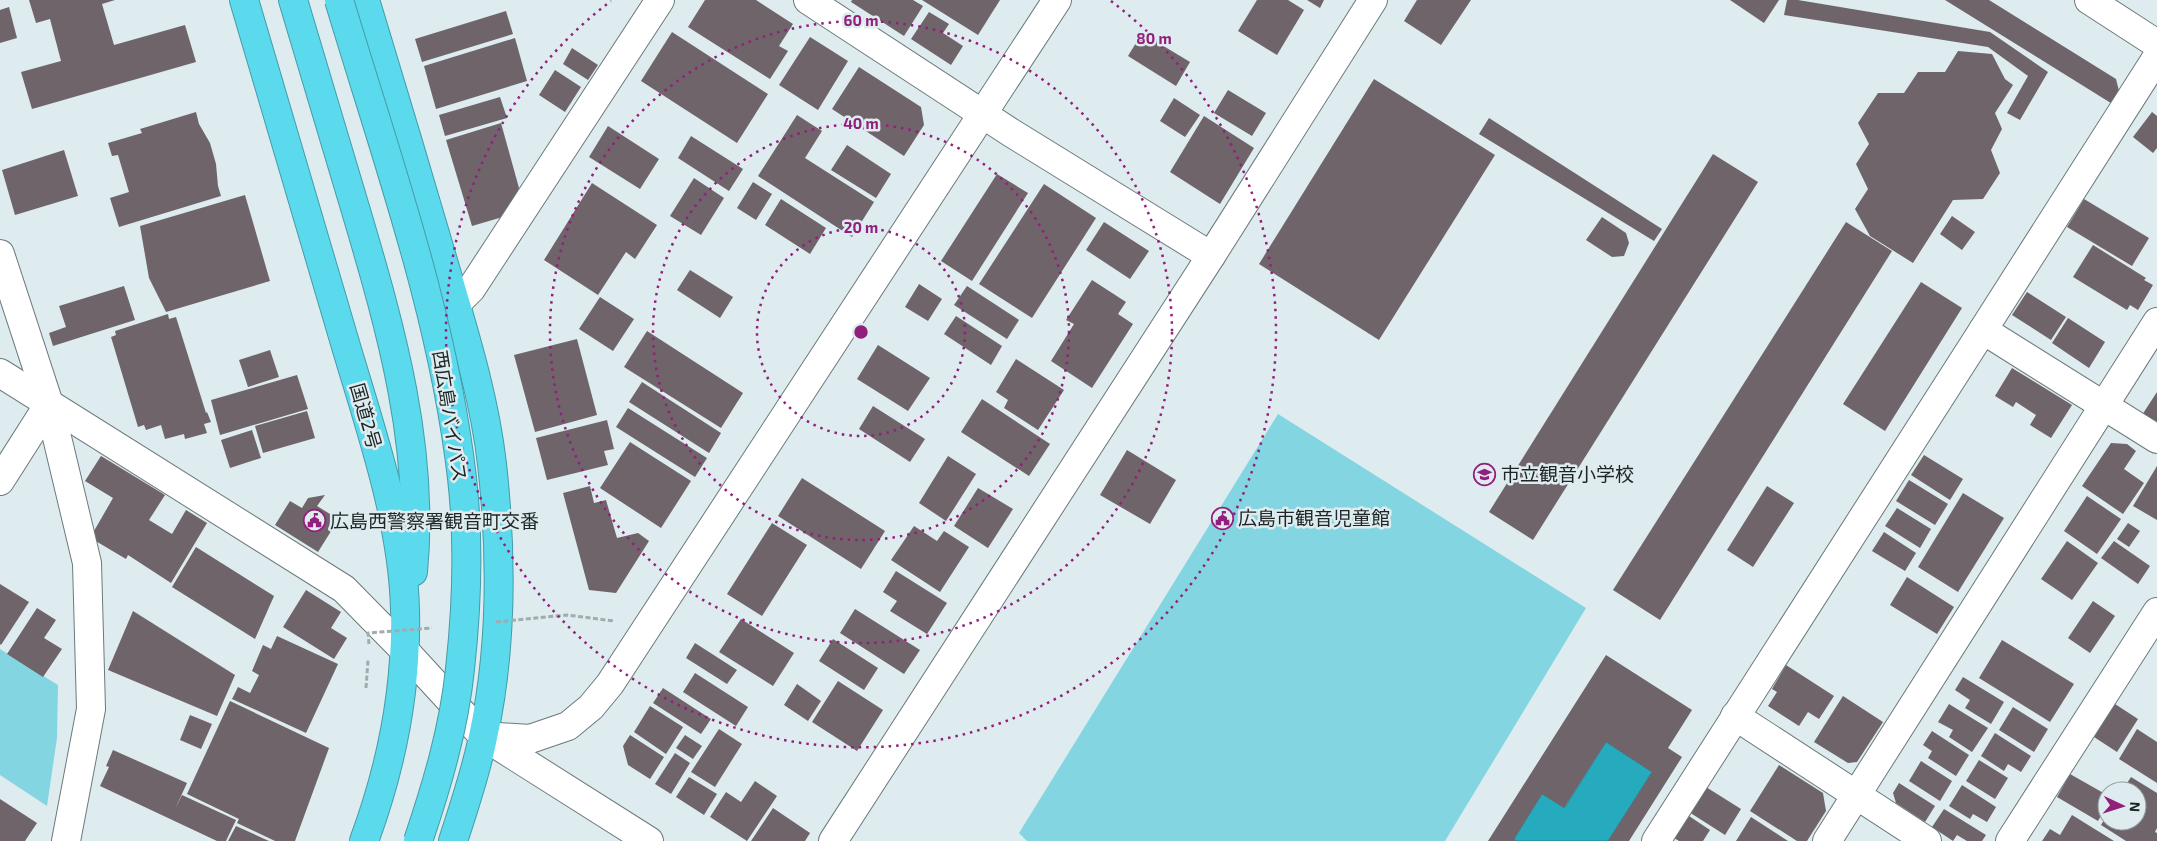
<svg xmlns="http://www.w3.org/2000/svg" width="2157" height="841" font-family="'Exo 2','Noto Sans JP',sans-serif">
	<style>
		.green { fill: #84d5e2 }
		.water { fill: #25abbd; stroke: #248390 }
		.building { fill: #6e646a }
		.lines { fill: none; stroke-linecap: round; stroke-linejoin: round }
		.minor-casing { stroke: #6c797b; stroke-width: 30 }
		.highway-casing { stroke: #469ba8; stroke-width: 30 }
		.path { stroke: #a0acae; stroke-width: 3; stroke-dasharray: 5 2.5; stroke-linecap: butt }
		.minor { stroke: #fff; stroke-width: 28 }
		.highway { stroke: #5bdaed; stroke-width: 28 }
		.highway-bridge-casing { stroke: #469ba8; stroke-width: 30; stroke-linecap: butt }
		.path-bridge { stroke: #a0acae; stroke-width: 3; stroke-dasharray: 5 2.5; stroke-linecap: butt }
		.highway-bridge { stroke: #5bdaed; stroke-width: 28 }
		.ring { fill: none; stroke: #931f7d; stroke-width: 2.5; stroke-dasharray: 2.5 5 }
		.labels { text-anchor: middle; stroke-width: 5; stroke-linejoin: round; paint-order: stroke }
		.street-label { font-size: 19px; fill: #202627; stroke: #deecef }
		.poi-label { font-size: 19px; fill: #202627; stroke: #deecef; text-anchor: start }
		.centre { fill: #931f7d; stroke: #deecef; stroke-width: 2.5 }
		.ring-label { font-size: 15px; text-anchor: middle; font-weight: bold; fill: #931f7d; stroke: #deecef; stroke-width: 5; stroke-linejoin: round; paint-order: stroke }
	</style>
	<rect width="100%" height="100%" fill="#deecef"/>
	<g class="green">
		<polygon points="1278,414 1586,608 1445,841 1027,841 1019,833"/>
		<polygon points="0,649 58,685 57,738 47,806 0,775"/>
	</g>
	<polygon class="water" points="1606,742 1652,772 1608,841 1517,841 1514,839 1542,794 1565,807"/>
	<g class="building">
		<polygon points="29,0 115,0 102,4 114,45 185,25 196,62 32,109 21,72 61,61 50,19 36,23"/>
		<polygon points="705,0 756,0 793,24 779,46 788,51 770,79 688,27"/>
		<polygon points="852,0 913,0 923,6 904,36 851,2"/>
		<polygon points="922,0 1000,0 978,35"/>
		<polygon points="1257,0 1288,0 1304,10 1277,55 1238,31"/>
		<polygon points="1307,0 1324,0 1320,8"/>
		<polygon points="1417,0 1471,0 1441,45 1404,21"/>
		<polygon points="1730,0 1779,0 1764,23"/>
		<polygon points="1787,0 1798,0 1990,32 2048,72 2020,120 2007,113 2028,76 1988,47 1784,15"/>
		<polygon points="1945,0 1989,0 2116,79 2120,95 2114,105"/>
		<polygon points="9,7 17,38 0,43 0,10"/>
		<polygon points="506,11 513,34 422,62 415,39"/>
		<polygon points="929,12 949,24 943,33 963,46 951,65 911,39"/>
		<polygon points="672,32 768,94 737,143 641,81"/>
		<polygon points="1142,33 1190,62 1176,86 1128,56"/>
		<polygon points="810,37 848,61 818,110 779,85"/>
		<polygon points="515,38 527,81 436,109 424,66"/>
		<polygon points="572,48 598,65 588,80 563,64"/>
		<polygon points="1958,51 1992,54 2005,79 2013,85 1995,113 2002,129 1991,150 2000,173 1983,199 1953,200 1913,263 1870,236 1855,209 1868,189 1856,164 1869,144 1858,123 1878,93 1904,93 1918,72 1945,72"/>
		<polygon points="859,67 921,107 924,125 904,156 832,109"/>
		<polygon points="555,70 581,87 565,112 539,95"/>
		<polygon points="1374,79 1495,155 1379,340 1259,264"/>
		<polygon points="1228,90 1266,113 1252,136 1214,113"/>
		<polygon points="500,97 507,118 445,136 439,115"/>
		<polygon points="1174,98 1200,115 1185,137 1160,121"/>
		<polygon points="196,112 199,124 210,143 216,164 218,186 221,196 119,227 110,198 129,192 118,155 112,156 108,143 142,133 140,129"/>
		<polygon points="2152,112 2157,116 2157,148 2153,153 2133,137"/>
		<polygon points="797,115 822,131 805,158 874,202 852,237 758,176"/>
		<polygon points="1204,116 1254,148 1220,204 1170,172"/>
		<polygon points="1489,118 1662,229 1654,241 1479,134"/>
		<polygon points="501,123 519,188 506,216 472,226 446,140"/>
		<polygon points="608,126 659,159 640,189 589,157"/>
		<polygon points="691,136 743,169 729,191 678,158"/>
		<polygon points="847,145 891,174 876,198 831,170"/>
		<polygon points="64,150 78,196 15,215 2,170"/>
		<polygon points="1713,154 1758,182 1533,540 1489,512"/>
		<polygon points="997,174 1028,193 972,281 941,261"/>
		<polygon points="694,178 724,198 701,235 670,216"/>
		<polygon points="753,182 772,194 756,220 737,208"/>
		<polygon points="592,183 657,225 635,259 626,252 598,295 544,260"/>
		<polygon points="1044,184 1096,218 1032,318 979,284"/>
		<polygon points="245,195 270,281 166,312 149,278 140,226"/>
		<polygon points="781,199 826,228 810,254 765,225"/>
		<polygon points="2084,199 2149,238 2132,266 2067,227"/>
		<polygon points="1952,216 1975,232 1962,250 1940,234"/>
		<polygon points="1602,217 1626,233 1629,243 1624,256 1612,257 1586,240"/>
		<polygon points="1104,222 1149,251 1130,279 1086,250"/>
		<polygon points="1846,222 1892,251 1660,620 1613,590"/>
		<polygon points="2093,245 2146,278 2144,280 2153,285 2138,310 2130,305 2127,310 2073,277"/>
		<polygon points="690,270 733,297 720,318 677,290"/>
		<polygon points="1092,280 1126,302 1118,314 1133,324 1092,388 1051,361 1074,324 1066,320"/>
		<polygon points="1921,282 1962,308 1885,431 1843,404"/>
		<polygon points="919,284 942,299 928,321 905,307"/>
		<polygon points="124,286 135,320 53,346 49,333 66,327 59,306"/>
		<polygon points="967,286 1019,320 1007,339 954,305"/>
		<polygon points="2027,292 2066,317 2051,340 2012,315"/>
		<polygon points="600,297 634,319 613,351 579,329"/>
		<polygon points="168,314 169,319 176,317 206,413 207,412 211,422 204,424 207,433 185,439 184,434 165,439 161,425 146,430 144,425 138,427 111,337 116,335 115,331"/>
		<polygon points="956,316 1002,346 991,365 944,334"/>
		<polygon points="2068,318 2105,342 2089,368 2052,343"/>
		<polygon points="647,331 743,393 721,428 624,367"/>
		<polygon points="577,339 597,415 535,432 514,355"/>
		<polygon points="878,345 930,378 908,411 857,379"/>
		<polygon points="270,350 279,377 248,387 239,360"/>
		<polygon points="1016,359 1064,390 1038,430 1004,408 1008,400 996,392"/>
		<polygon points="2012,368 2072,405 2051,438 2030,425 2036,415 2016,402 2013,407 1995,396"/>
		<polygon points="297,375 308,409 220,435 211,400"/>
		<polygon points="642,382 721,433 709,453 629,402"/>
		<polygon points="2157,392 2157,425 2142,415"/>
		<polygon points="982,399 1050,444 1029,476 961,432"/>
		<polygon points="873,406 925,439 910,462 859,429"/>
		<polygon points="628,408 707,458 695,477 616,427"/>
		<polygon points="307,411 315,438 263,453 255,426"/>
		<polygon points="607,420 614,449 604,451 608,465 547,480 536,438"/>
		<polygon points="252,430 261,458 230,468 221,440"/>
		<polygon points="630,442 691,481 661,528 600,488"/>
		<polygon points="2111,443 2127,444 2136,451 2124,469 2144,483 2123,514 2082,486"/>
		<polygon points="1127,450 1176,480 1150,524 1100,495"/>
		<polygon points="1924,455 1963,479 1950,500 1911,475"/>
		<polygon points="101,456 165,495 149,520 172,534 186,510 207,523 171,583 128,555 126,559 94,540 94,531 113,498 85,481"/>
		<polygon points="948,456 976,474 946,521 919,503"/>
		<polygon points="2157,466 2157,520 2133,506"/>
		<polygon points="802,478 885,531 861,569 778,516"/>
		<polygon points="1909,480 1948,504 1935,525 1896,501"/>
		<polygon points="590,486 594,503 606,500 617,538 638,533 649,541 616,593 589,590 563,493"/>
		<polygon points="1767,486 1794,503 1753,567 1727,550"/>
		<polygon points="978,488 1013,509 988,548 954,526"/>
		<polygon points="1963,493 2004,518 1958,592 1918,567"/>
		<polygon points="325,495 317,506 330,514 333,528 318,552 275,525 290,501 302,508 308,498"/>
		<polygon points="2087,496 2121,519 2097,554 2064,531"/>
		<polygon points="1897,508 1931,529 1920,548 1885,526"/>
		<polygon points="772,523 807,545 762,616 727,594"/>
		<polygon points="2128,523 2140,531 2129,547 2117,539"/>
		<polygon points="914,526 937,541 944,531 969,547 940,592 891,560"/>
		<polygon points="1884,532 1916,553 1905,571 1872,551"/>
		<polygon points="2067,541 2098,563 2072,600 2041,579"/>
		<polygon points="2114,541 2150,566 2138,584 2101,558"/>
		<polygon points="196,547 274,596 255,639 172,587"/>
		<polygon points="896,571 947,603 927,634 890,611 897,601 883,592"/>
		<polygon points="1907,577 1954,607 1937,634 1890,605"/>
		<polygon points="0,584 29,602 1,645 0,644"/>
		<polygon points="306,590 341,612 331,628 347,638 334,659 283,627"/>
		<polygon points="2093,601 2115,616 2090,653 2068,638"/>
		<polygon points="37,608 56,620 44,638 62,649 43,677 7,654"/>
		<polygon points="855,609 920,650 904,674 840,633"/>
		<polygon points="133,611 235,675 217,716 108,670"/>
		<polygon points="741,619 794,653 773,686 719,652"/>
		<polygon points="277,636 338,664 306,733 232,699 238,687 250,693 259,675 252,671 263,645 271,649"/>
		<polygon points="833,639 878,668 864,690 819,661"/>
		<polygon points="2002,640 2074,684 2050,722 1979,678"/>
		<polygon points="695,643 737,670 727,684 686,658"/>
		<polygon points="1606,655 1692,710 1668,748 1682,757 1629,841 1608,841 1652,772 1606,742 1564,808 1542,794 1514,839 1517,841 1488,841"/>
		<polygon points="1786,665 1834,696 1819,719 1808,712 1799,726 1768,706 1777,692 1772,689"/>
		<polygon points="695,673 748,707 736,726 683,692"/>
		<polygon points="1963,677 2004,702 1991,724 1965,708 1970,700 1955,690"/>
		<polygon points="838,681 883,710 857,751 812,722"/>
		<polygon points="797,684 821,701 808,721 784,705"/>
		<polygon points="663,688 711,719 701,734 653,703"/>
		<polygon points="1843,696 1883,722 1857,762 1848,763 1814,742"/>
		<polygon points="230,701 329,748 295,841 275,841 237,823 239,819 187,794"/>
		<polygon points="1949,704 1988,728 1972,752 1949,737 1953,730 1938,722"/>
		<polygon points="2115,704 2138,719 2117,752 2094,737"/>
		<polygon points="650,706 683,727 666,754 634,732"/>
		<polygon points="2013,707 2048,729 2034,752 1999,730"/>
		<polygon points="190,715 212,724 201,749 180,740"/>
		<polygon points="719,729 742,744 715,787 691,772"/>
		<polygon points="2137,729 2157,742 2157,783 2119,759"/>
		<polygon points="1932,731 1969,755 1956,776 1928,758 1932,751 1923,745"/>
		<polygon points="1995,733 2031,756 2021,772 2008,764 2004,771 1981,756"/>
		<polygon points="630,735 664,757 650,779 628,765 623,746"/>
		<polygon points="685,735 702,746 693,759 676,748"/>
		<polygon points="113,750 187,783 175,809 182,795 236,820 226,841 217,841 100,786 109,767 106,766"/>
		<polygon points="675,753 690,763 671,794 655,784"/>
		<polygon points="1979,760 2008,778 1995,799 1966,781"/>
		<polygon points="1921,761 1952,781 1940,801 1909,781"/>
		<polygon points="1779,765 1823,793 1826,811 1807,841 1797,841 1750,811"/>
		<polygon points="2070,774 2107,795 2107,805 2098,821 2057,797"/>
		<polygon points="689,777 717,794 704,815 676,797"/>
		<polygon points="2131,777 2157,793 2157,828 2155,832 2157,833 2157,841 2126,841 2101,825 2107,815 2107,821 2137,821 2137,791 2122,791"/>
		<polygon points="755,781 777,796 747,841 710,817 726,792 741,802"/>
		<polygon points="1899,783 1935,806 1925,822 1896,803 1893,793"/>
		<polygon points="1962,785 1996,807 1987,822 1973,814 1970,819 1949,806"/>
		<polygon points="1706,787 1741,809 1725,835 1689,812"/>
		<polygon points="0,799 37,823 25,841 0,841"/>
		<polygon points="773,808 810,833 805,841 751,841"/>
		<polygon points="1944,809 1986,835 1982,841 1967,841 1957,835 1953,841 1932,827"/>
		<polygon points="2072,815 2114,841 2042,841 2050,829 2060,835"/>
		<polygon points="1689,816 1710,830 1703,841 1679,841 1674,838"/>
		<polygon points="1751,817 1788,841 1736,841"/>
		<polygon points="236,826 269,841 228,841"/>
	</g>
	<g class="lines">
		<defs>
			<g id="minor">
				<polyline points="808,0 1010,132 1211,256"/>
				<polyline points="2089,0 2157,44"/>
				<polyline points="0,254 49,404 87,563 91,709 66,841"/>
				<polyline points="456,304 471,289 660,0"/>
				<polyline points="1983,330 2157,57"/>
				<polyline points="0,373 344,589 405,651 483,736 649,841"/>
				<polyline points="0,481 49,404"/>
				<polyline points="1735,716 1927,841"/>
				<polyline points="483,736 530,739 568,726 591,707 610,684 1057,0"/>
				<polyline points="833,841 1211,256 1373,0"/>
				<polyline points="1656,841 1983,330 2157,439"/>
				<polyline points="1827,841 2157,322"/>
				<polyline points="2010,841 2157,612"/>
			</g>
			<g id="highway">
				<path d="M244,0C278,114 311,229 345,343C370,428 403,521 405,610C407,688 391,768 364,841"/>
				<path d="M293,0C314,70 335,141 356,211C391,329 425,448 413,572"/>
				<path d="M365,0C391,85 416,169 441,254C461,323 484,393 492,464C502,554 502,649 483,737C476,772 464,807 453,841"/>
			</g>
		</defs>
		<use href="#minor" class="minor-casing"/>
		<use href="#highway" class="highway-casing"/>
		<polyline class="path" points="366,688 368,660"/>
		<use href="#minor" class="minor"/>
		<use href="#highway" class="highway"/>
		<defs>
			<path id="highway-bridge" d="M339,0C386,157 443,314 462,478C469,540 467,606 460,669C454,728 437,785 418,841"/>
		</defs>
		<use href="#highway-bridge" class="highway-bridge-casing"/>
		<g class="path-bridge">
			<polyline points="496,622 567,615 614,621"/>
			<polyline points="369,644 368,633 432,628"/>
		</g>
		<use href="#highway-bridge" class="highway-bridge"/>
	</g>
	<g class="ring">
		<circle cx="861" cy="332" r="104"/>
		<circle cx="861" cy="332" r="208"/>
		<circle cx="861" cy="332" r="311"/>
		<path d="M1111 1A415 415 0 1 1 611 1"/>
	</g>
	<defs>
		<symbol id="school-ring" viewBox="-11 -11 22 22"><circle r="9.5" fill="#deecef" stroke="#931f7d" stroke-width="1.5"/><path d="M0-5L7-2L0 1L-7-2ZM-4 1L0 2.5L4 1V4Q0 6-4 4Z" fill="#931f7d"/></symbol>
		<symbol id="civic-ring" viewBox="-11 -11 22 22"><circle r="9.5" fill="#deecef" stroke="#931f7d" stroke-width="1.5"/><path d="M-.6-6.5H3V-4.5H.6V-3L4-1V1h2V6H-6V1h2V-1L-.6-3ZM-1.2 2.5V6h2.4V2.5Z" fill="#931f7d"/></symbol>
	</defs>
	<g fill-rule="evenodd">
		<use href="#school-ring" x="1472" y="462" width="25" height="25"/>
		<use href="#civic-ring" x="1210" y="506" width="25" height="25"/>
		<use href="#civic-ring" x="302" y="508" width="25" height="25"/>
	</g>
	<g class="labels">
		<g class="street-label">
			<text transform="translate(366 416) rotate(74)" y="7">国道2号</text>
			<text transform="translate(450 416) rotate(81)" y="7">西広島バイパス</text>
		</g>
		<g class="poi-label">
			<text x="1501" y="481">市立観音小学校</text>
			<text x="1238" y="525">広島市観音児童館</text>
			<text x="330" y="528">広島西警察署観音町交番</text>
		</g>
	</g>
	<circle cx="861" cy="332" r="8" class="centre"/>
	<g class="ring-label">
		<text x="861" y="26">60 m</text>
		<text x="1154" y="44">80 m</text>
		<text x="861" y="129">40 m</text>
		<text x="861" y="233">20 m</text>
	</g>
	<g transform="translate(2122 806) rotate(94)"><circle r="24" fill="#deecef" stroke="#929d9f"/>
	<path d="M0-4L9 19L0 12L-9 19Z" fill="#931f7d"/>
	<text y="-8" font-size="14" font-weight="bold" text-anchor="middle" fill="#202627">N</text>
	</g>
</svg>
